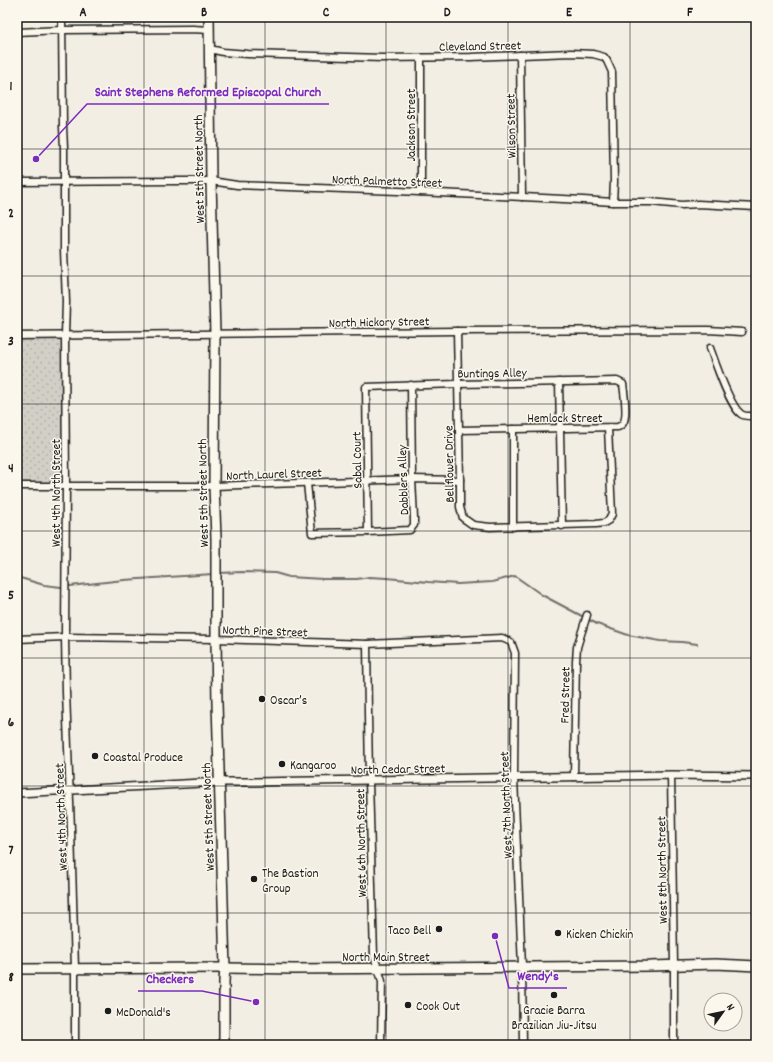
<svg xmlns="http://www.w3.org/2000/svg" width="773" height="1062" font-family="Dekko,sans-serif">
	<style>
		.park { fill: url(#park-dots); stroke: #777671 }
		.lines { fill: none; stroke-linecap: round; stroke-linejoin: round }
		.stream { stroke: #716f6b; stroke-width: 2 }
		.minor-casing { stroke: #1c1c1c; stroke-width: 9 }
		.tertiary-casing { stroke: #1c1c1c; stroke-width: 10 }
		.primary-casing { stroke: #1c1c1c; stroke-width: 12 }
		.minor { stroke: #fbf7ec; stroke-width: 6 }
		.tertiary { stroke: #fbf7ec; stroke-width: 7 }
		.primary { stroke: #fbf7ec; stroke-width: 9 }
		.grid { fill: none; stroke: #1c1c1c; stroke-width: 1; stroke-opacity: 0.55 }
		.poi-dot { fill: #1c1c1c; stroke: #fbf7ec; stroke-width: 1.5 }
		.labels { text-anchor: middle; stroke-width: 3; stroke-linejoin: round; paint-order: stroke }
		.street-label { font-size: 13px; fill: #1c1c1c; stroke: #fbf7ec }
		.poi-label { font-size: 13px; fill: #1c1c1c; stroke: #fbf7ec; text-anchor: start }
		.leader { fill: none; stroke: #7b2cbf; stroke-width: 1.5 }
		.callout-dot { fill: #7b2cbf; stroke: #fbf7ec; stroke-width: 1.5 }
		.callout-label { font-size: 14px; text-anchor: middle; font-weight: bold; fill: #7b2cbf; stroke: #fbf7ec; stroke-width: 3; stroke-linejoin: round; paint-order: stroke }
		.neatline { fill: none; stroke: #1c1c1c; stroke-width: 1.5 }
		.grid-label { font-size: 13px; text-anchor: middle; font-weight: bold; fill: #1c1c1c }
	</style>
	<defs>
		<pattern id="park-dots" width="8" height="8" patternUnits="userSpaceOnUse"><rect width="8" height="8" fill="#d2cfc6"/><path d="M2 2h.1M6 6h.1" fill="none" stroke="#b4b1aa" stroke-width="1.8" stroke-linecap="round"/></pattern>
	</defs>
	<rect width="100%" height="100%" fill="#f2eee4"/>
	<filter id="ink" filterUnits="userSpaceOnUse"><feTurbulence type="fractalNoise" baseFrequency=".025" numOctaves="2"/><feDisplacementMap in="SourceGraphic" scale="8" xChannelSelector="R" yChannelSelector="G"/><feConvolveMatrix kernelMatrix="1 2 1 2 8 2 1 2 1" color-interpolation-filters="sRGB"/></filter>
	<g filter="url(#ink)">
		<polygon class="park" points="65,335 66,486 17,486 17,336"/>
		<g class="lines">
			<g class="stream">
				<polyline points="219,573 242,572 275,573 289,577 323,579 357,579 369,577 387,578 428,582 458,584 492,582 515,576 542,595 597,624 628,635 660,641 682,642 697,644"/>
				<polyline points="17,577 44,585 61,587"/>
				<polyline points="70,586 124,580 213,574"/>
			</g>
			<defs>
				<g id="minor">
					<polyline points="62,17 63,127 64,148 64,250 66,302 65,335 66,486 65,637 66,692 71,830 75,969 75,1045"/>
					<polyline points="17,32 62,30 193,29 209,30"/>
					<polyline points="210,49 223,52 248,54 382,58 471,57 571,53 593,54 604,57 607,61 612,72 614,182 613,202"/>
					<polyline points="520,55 522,197"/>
					<polyline points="421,58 421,192"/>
					<polyline points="17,182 176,181 211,181 237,185 398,191 583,200 613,202 651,202 682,205 698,204 756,207"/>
					<polyline points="457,331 460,480 460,507 463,518 473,525 490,527 596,524 604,523 609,520 612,514 608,428"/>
					<polyline points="17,336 457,331 708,330 742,332"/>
					<path d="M710,348C715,362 730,407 741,414C745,417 751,416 756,416"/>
					<polyline points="559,382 562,526"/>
					<polyline points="513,429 513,527"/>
					<polyline points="307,483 312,533 368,532 410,530 414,525 414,518 412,479 411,385"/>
					<polyline points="17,486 214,486 412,479 460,480"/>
					<path d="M368,532L366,387L457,384L617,381L623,384C624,392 628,417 623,423C622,425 620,426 618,427L459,430"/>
					<polyline points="17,639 65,637 216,639 367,644 502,638 511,642 515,653 514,778 522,967 523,1045"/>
					<polyline points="367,644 369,781 374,956 382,981 381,1045"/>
					<polyline points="671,775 674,965 674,1045"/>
					<polyline points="574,777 576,661 577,647 587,615"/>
				</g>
				<polyline id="tertiary" points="17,793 220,782 254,782 671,775 756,776"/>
				<g id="primary">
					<polyline points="209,17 211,181 215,334 214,486 216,538 216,639 217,703 225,968 224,981 224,1045"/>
					<polyline points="17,969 225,968 294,969 651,966 715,964 737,965 756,966"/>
				</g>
			</defs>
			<use href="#minor" class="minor-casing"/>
			<use href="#tertiary" class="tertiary-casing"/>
			<use href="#primary" class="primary-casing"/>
			<use href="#minor" class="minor"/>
			<use href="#tertiary" class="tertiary"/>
			<use href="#primary" class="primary"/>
		</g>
	</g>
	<path class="grid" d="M144,17V1045M265,17V1045M386,17V1045M508,17V1045M630,17V1045M17,149H756M17,276H756M17,404H756M17,531H756M17,658H756M17,786H756M17,913H756"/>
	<g class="poi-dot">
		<circle cx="262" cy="699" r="4"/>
		<circle cx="95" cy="756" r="4"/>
		<circle cx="282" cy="764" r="4"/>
		<circle cx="254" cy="879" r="4"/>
		<circle cx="439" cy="929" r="4"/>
		<circle cx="558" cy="933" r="4"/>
		<circle cx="554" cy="995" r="4"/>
		<circle cx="408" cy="1005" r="4"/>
		<circle cx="108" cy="1011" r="4"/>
	</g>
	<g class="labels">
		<g class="street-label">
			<text transform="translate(480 45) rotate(-1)" y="5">Cleveland Street</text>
			<text transform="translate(410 125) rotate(-90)" y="5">Jackson Street</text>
			<text transform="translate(510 126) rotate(-91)" y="5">Wilson Street</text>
			<text transform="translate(198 169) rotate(-91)" y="5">West 5th Street North</text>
			<text transform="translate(387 180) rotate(2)" y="5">North Palmetto Street</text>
			<text transform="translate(379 321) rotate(-1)" y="5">North Hickory Street</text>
			<text transform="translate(492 372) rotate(-1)" y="5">Buntings Alley</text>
			<text x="565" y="422">Hemlock Street</text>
			<text transform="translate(356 460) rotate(-91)" y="5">Sabal Court</text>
			<text transform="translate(448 464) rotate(-91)" y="5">Bellflower Drive</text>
			<text transform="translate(274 473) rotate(-2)" y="5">North Laurel Street</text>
			<text transform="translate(402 480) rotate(-92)" y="5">Dabblers Alley</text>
			<text transform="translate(55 493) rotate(-90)" y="5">West 4th North Street</text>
			<text transform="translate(202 493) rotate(-91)" y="5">West 5th Street North</text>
			<text transform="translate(265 630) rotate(2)" y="5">North Pine Street</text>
			<text transform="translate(564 695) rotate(-89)" y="5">Fred Street</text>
			<text transform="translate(398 768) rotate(-1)" y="5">North Cedar Street</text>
			<text transform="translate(505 805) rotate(-92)" y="5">West 7th North Street</text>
			<text transform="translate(60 817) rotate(-92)" y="5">West 4th North Street</text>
			<text transform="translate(207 817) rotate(-92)" y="5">West 5th Street North</text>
			<text transform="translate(360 843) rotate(-91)" y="5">West 6th North Street</text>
			<text transform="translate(661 870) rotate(-91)" y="5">West 8th North Street</text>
			<text x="386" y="961">North Main Street</text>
		</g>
		<g class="poi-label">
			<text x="270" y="704">Oscar’s</text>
			<text x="103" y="761">Coastal Produce</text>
			<text x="290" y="769">Kangaroo</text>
			<text x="262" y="877">The Bastion<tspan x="262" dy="15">Group</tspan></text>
			<text x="431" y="934" text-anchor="end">Taco Bell</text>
			<text x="566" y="938">Kicken Chickin</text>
			<text x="416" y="1010">Cook Out</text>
			<text x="554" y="1014" text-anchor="middle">Gracie Barra<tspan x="554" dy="15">Brazilian Jiu-Jitsu</tspan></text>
			<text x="116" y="1016">McDonald's</text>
		</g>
	</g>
	<path class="leader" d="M36 159L87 104H329M495 936L509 988H567M256 1002L202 991H138"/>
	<g class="callout-dot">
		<circle cx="36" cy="159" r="4"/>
		<circle cx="495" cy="936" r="4"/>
		<circle cx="256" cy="1002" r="4"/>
	</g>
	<g class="callout-label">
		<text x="208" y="96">Saint Stephens Reformed Episcopal Church</text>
		<text x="538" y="980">Wendy's</text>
		<text x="170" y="983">Checkers</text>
	</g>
	<rect width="773" height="1062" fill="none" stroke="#fbf7ec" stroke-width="44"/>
	<g transform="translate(723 1012) rotate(57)"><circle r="19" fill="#fbf7ec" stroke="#a29f99"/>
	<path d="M0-3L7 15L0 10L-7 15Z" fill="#1c1c1c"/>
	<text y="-6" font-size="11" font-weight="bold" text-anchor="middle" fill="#1c1c1c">N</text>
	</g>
	<rect x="22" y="22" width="729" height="1018" class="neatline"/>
	<g class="grid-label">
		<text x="83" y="16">A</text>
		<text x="204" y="16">B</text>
		<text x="326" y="16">C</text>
		<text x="447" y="16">D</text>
		<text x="569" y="16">E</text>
		<text x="690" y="16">F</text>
		<text x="11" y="90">1</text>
		<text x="11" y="217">2</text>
		<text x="11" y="345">3</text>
		<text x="11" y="472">4</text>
		<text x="11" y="599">5</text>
		<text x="11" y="726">6</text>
		<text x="11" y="854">7</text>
		<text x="11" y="981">8</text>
	</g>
</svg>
